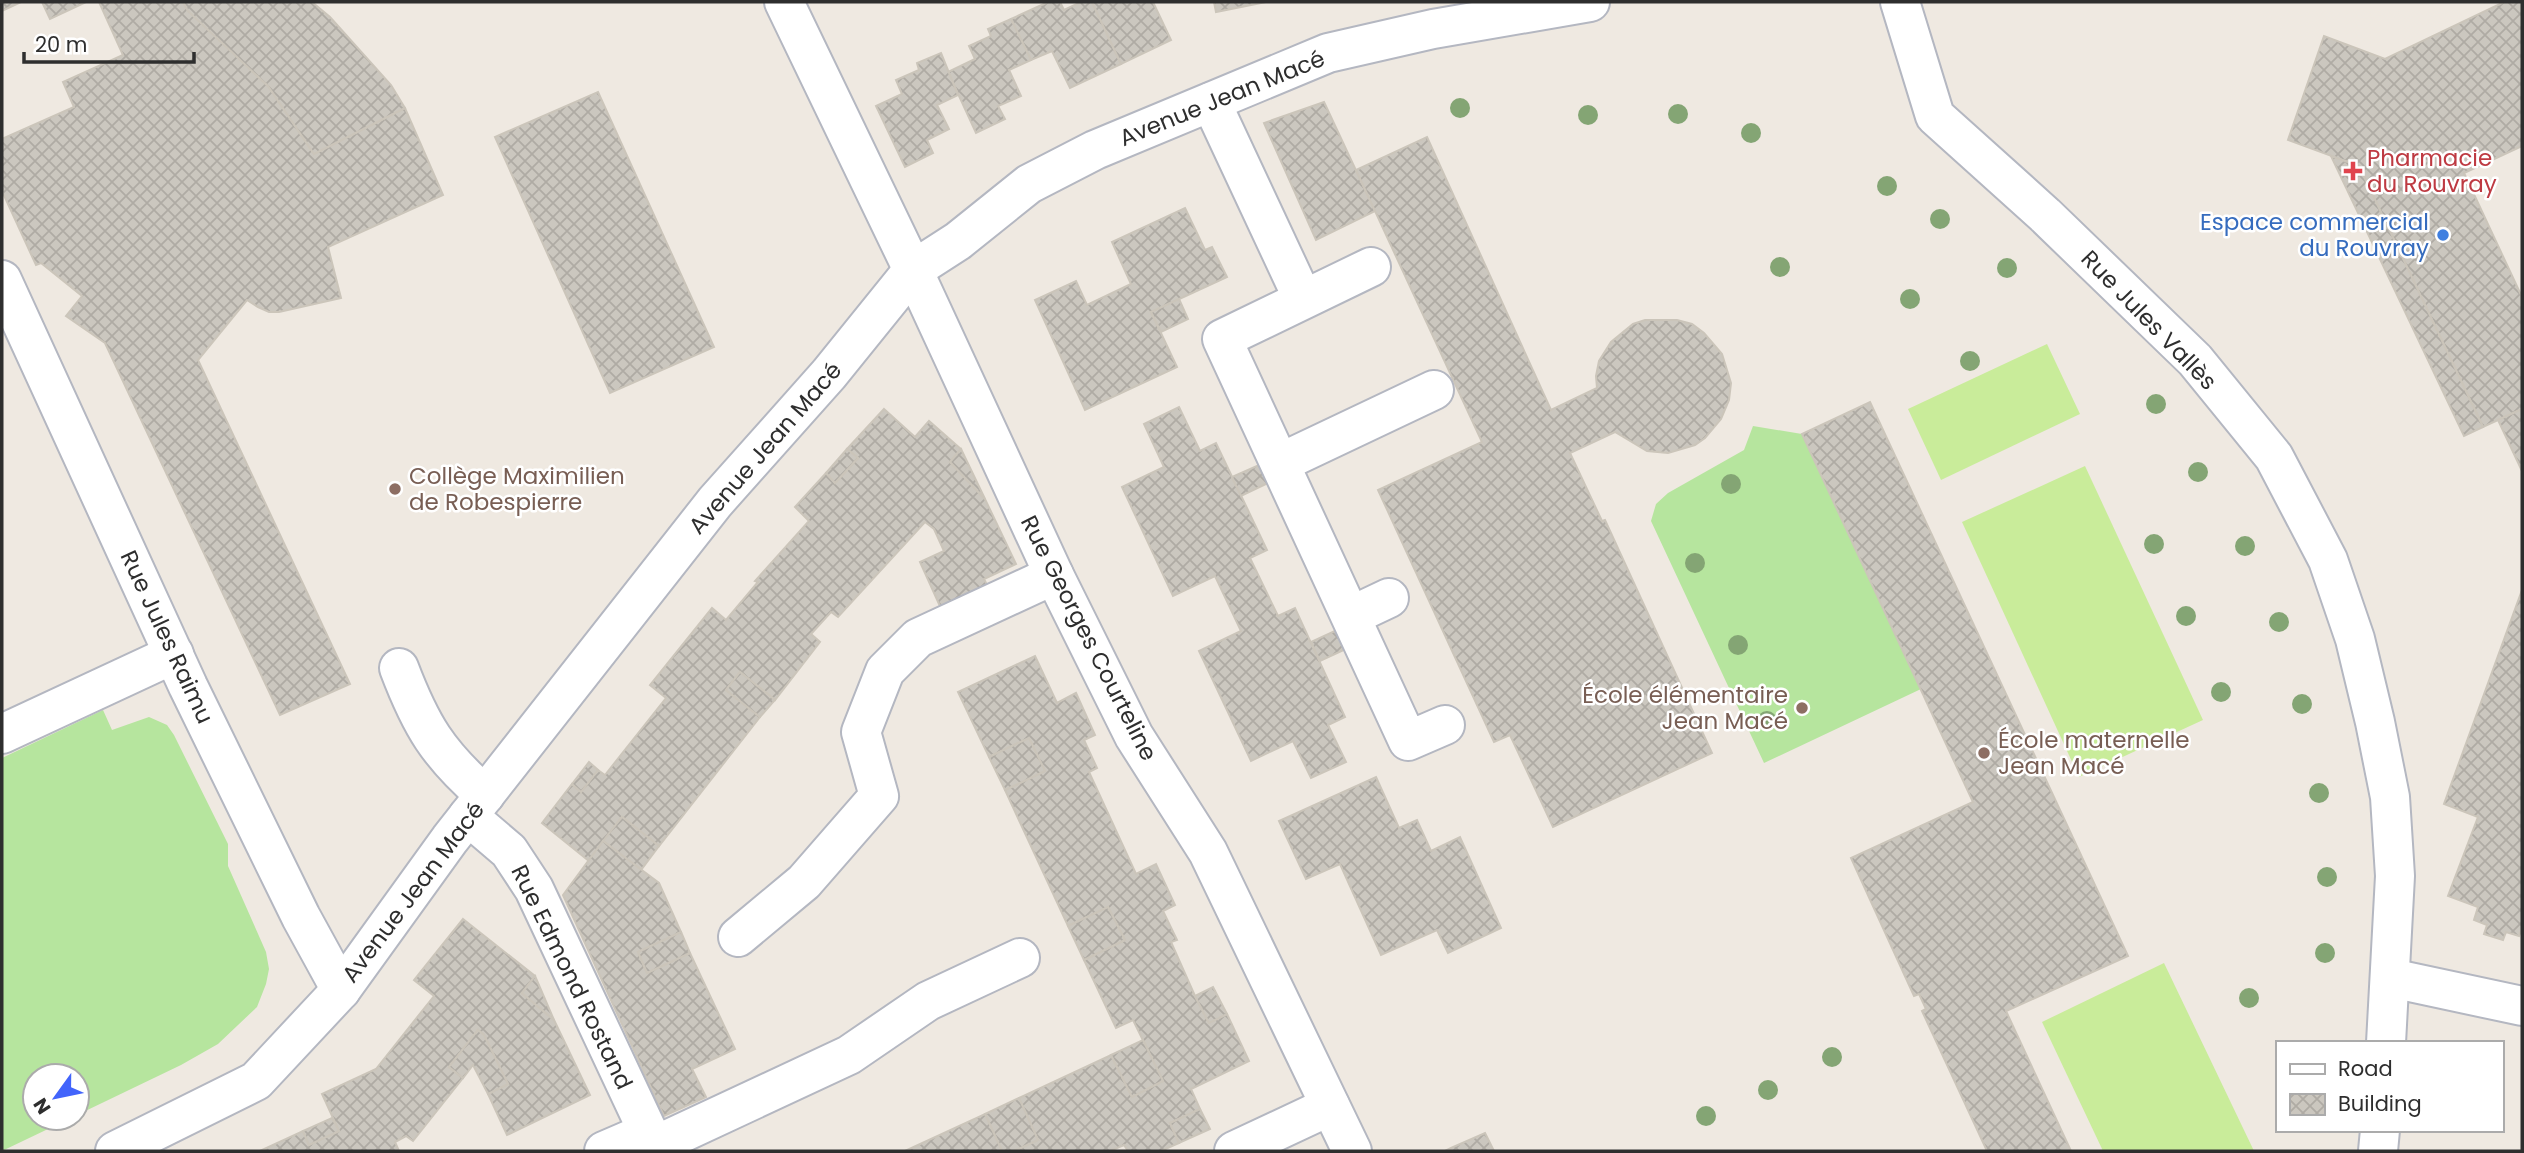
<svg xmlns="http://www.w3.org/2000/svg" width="2524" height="1153" font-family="Poppins,sans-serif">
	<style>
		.grass { fill: #b6e59e }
		.pitch { fill: #c9ec9a }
		.building { fill: url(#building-cross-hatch); stroke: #cbc5ba; stroke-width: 2 }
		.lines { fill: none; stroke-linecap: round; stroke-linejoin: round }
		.minor-casing { stroke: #b4b7c1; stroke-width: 42 }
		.minor { stroke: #fff; stroke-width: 38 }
		.tree { fill: #84a574 }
		.health-dot { fill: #e0444e; stroke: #fff; stroke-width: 2.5 }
		.shop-dot { fill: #3f7fe0; stroke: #fff; stroke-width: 2.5 }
		.education-dot { fill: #8d6e63; stroke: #fff; stroke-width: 2.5 }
		.labels { text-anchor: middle; stroke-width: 5; stroke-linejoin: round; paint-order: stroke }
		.street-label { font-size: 23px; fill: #2e2e2e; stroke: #fff }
		.health-label { font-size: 23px; fill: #be3a42; stroke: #fff; text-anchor: start }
		.shop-label { font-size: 23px; fill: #366cbe; stroke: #fff; text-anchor: end }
		.education-label { font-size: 23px; fill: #785e54; stroke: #fff; text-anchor: start }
	</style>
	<defs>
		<pattern id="building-cross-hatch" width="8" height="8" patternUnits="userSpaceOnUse" patternTransform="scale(1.75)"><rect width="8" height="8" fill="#cbc7bf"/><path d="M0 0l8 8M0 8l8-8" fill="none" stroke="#afaba4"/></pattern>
	</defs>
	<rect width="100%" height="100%" fill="#efe9e1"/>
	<g class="grass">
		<polygon points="1753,426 1802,434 1921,689 1764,763 1651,521 1656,504 1668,493 1744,450"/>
		<polygon points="103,710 112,730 149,717 167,725 174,735 228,844 228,866 266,952 269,969 266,984 257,1007 218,1044 181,1065 77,1115 77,1076 35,1076 35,1118 71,1118 2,1151 2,758"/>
	</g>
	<g class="pitch">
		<polygon points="2047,344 2080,414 1941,480 1908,409"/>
		<polygon points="2085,466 2203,720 2079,777 1962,522"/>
		<polygon points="2164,963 2254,1151 2103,1151 2042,1022"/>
	</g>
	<g class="building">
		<polygon points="2,2 21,2 2,11"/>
		<polygon points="42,2 86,2 50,19"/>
		<polygon points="99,2 183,2 188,11 268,86 314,154 405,108 443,195 328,247 341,298 279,312 269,312 258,307 247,300 198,360 350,684 280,715 105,343 66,316 82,296 41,263 36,265 2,191 2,139 74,107 63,82 123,55"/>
		<polygon points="183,2 312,2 330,17 391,85 405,108 314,154 268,86 188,11"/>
		<polygon points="1048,2 1060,2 1064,10 1081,2 1092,2 1121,64 1070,88 1052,51 1031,60 1011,19"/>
		<polygon points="1092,2 1153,2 1171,40 1121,64"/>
		<polygon points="1214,2 1266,2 1216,12"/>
		<polygon points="2504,2 2522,2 2522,146 2464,173 2522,297 2522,409 2483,427 2359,166 2288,140 2324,36 2385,59"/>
		<polygon points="1011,19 1031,60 1009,70 1021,96 998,106 1005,119 976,133 948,72 975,59 969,46 991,36 988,29"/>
		<polygon points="941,53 958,95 937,105 949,129 927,140 933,153 905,167 876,106 902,94 896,80 919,70 917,63"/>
		<polygon points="598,92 714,347 610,393 495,137"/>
		<polygon points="1324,102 1375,211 1316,240 1264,123"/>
		<polygon points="1427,137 1551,410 1597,388 1596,376 1599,361 1611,342 1633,324 1645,320 1677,320 1692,324 1704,333 1722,354 1731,383 1729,400 1721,419 1705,438 1695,445 1668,453 1647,451 1615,432 1570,453 1602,521 1605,520 1712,753 1553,827 1510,735 1494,742 1378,490 1482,442 1356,170"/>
		<polygon points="2331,156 2359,166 2483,427 2464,436"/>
		<polygon points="1185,208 1205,250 1212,247 1227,277 1151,312 1177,367 1085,410 1035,300 1076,281 1087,305 1131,284 1112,242"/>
		<polygon points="1179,299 1188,319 1161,332 1151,312"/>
		<polygon points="1870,402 2128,956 2006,1011 2071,1151 1987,1151 1922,1011 1926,1009 1919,994 1914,996 1851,858 1973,802 1802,434"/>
		<polygon points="1179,407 1200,451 1216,443 1267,550 1250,558 1278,616 1295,608 1345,717 1328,725 1346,762 1311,778 1293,741 1251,761 1199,651 1241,631 1215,576 1173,596 1122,487 1164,467 1144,424"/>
		<polygon points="884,409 915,437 929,421 961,449 950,462 985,499 1016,564 984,579 990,591 943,613 920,562 944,551 934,529 925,522 838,617 831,612 811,634 820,642 775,700 740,672 726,690 760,717 659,846 622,817 589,861 542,823 572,784 581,792 598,770 605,775 666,698 650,685 712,608 726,620 758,582 755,581 809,521 795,507 826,473 835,483 858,458 847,449"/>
		<polygon points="2522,409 2522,471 2498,420"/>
		<polygon points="847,449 858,458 835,483 826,473"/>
		<polygon points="961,449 985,499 950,462"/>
		<polygon points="1259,465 1268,483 1241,496 1232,477"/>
		<polygon points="2522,590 2522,928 2519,936 2506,932 2503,940 2484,934 2487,925 2474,920 2478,907 2448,896 2478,817 2444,804"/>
		<polygon points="1339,629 1348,648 1320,661 1311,642"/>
		<polygon points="1035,656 1057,703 1076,693 1095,735 1084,740 1097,768 1089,772 1136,874 1156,864 1175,905 1163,911 1177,940 1171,942 1195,996 1209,1023 1227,1014 1249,1061 1191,1089 1200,1109 1170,1123 1179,1143 1161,1151 1128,1151 1124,1145 1110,1151 1014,1151 1038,1140 1019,1098 1111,1055 1132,1097 1163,1081 1133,1020 1116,1028 1084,960 1125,940 1108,907 1068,926 1005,790 1045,771 1029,738 989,757 958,692"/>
		<polygon points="740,672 775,700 760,717 726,690"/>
		<polygon points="1029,738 1045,771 1005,790 989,757"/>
		<polygon points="589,762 598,770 581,792 572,784"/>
		<polygon points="1376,777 1399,828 1417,820 1431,851 1460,837 1501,928 1448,953 1437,930 1381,955 1340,864 1306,879 1279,821"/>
		<polygon points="622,817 659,846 641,870 603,841"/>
		<polygon points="603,841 659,883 681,932 638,952 647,973 690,953 735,1049 692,1069 706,1097 664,1116 563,895"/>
		<polygon points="1108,907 1125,940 1084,960 1068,926"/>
		<polygon points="463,919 535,976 522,993 554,1020 590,1095 507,1135 488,1094 508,1084 484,1035 478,1030 449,1067 463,1078 413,1141 406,1136 395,1142 399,1151 260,1151 303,1131 309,1145 339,1131 322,1094 376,1069 434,996 414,980"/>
		<polygon points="681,932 690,953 647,973 638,952"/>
		<polygon points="535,976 554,1020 522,993"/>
		<polygon points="1213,987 1227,1014 1209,1023 1195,996"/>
		<polygon points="478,1030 484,1035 508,1084 488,1094 473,1065 463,1078 449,1067"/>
		<polygon points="1143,1040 1163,1081 1132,1097 1111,1055"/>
		<polygon points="1019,1098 1038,1140 1014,1151 1002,1151 985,1114"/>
		<polygon points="1200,1109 1210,1129 1179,1143 1170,1123"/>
		<polygon points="985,1114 1002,1151 905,1151"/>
		<polygon points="332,1118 339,1131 309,1145 303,1131"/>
		<polygon points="1485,1133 1494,1151 1445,1151 1451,1148"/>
	</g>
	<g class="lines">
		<defs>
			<g id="minor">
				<polyline points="784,2 913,270 1054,575 1134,736 1208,852 1352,1151"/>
				<polyline points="1900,2 1935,116 2045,215 2195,360 2274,457 2328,560 2355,639 2375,722 2390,797 2395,876 2386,1043"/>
				<polyline points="1211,102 1303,299"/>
				<polyline points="1371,267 1222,339 1408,741 1445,725"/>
				<polyline points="2,280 188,686 301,917 341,990"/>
				<polyline points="1280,463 1434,390"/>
				<polyline points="1351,616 1389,598"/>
				<path d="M399,668C421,726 438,754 485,795"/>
				<polyline points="2,734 174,654"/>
				<polyline points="468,816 509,851 534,889 657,1151"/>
				<polyline points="738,937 804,882 879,796 861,732 885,671 918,638 1054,575"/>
				<polyline points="2391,978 2522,1006"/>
				<polyline points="654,1146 849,1055 928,1001 1020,958"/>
				<polyline points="115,1151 256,1081 341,990 450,839 715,502 829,374 913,270 958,241 1029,184 1095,150 1328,53 1433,29 1590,2"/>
				<polyline points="604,1151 648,1132"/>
				<polyline points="1234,1151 1330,1106"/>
				<polyline points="2378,1151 2380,1130"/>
			</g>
		</defs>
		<use href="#minor" class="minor-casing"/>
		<use href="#minor" class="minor"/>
	</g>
	<g class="tree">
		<circle cx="1460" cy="108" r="10"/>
		<circle cx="1678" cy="114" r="10"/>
		<circle cx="1588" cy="115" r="10"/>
		<circle cx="1751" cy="133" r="10"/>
		<circle cx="1887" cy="186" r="10"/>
		<circle cx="1940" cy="219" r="10"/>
		<circle cx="1780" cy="267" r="10"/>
		<circle cx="2007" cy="268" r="10"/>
		<circle cx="1910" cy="299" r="10"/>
		<circle cx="1970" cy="361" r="10"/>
		<circle cx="2156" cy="404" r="10"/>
		<circle cx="2198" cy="472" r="10"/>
		<circle cx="1731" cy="484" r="10"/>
		<circle cx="2154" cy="544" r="10"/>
		<circle cx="2245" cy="546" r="10"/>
		<circle cx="1695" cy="563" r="10"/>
		<circle cx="2186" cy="616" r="10"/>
		<circle cx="2279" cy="622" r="10"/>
		<circle cx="1738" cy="645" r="10"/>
		<circle cx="2221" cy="692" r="10"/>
		<circle cx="2302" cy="704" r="10"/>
		<circle cx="1767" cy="721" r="10"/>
		<circle cx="2319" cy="793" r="10"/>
		<circle cx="2327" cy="877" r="10"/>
		<circle cx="2325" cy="953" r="10"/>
		<circle cx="2249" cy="998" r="10"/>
		<circle cx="1832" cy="1057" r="10"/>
		<circle cx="1768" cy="1090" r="10"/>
		<circle cx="1706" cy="1116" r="10"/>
	</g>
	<path class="health-dot" d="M2349.5 160.5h7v7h7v7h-7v7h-7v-7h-7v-7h7z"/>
	<circle class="shop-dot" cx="2443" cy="235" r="7"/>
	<g class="education-dot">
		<circle cx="395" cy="489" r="7"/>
		<circle cx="1802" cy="708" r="7"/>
		<circle cx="1984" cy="753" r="7"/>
	</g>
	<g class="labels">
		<g class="street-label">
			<text transform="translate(1222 98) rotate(-22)" y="8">Avenue Jean Macé</text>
			<text transform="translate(2149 320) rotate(46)" y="8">Rue Jules Vallès</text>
			<text transform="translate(765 448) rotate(-49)" y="8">Avenue Jean Macé</text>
			<text transform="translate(167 637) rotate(65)" y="8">Rue Jules Raimu</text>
			<text transform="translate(1089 638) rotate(63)" y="8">Rue Georges Courteline</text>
			<text transform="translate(413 892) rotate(-53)" y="8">Avenue Jean Macé</text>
			<text transform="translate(572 977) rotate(64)" y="8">Rue Edmond Rostand</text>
		</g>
		<g class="health-label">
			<text x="2367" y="166">Pharmacie<tspan x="2367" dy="26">du Rouvray</tspan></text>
		</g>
		<g class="shop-label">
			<text x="2429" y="230">Espace commercial<tspan x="2429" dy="26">du Rouvray</tspan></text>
		</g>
		<g class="education-label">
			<text x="409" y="484">Collège Maximilien<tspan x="409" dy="26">de Robespierre</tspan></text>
			<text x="1788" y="703" text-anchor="end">École élémentaire<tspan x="1788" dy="26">Jean Macé</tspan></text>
			<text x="1998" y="748">École maternelle<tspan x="1998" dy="26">Jean Macé</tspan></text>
		</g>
	</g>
	<rect width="2524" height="1153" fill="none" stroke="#2e2e2e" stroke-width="7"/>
	<rect x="2276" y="1041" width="228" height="91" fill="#ffffff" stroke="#ababab" stroke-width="2"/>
	<rect x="2290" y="1064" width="35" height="10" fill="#ffffff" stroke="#ababab" stroke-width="2"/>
	<text x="2338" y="1076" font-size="21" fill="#2e2e2e">Road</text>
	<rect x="2290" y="1094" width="35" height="21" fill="url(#building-cross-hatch)" stroke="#ababab" stroke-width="2"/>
	<text x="2338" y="1111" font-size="21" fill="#2e2e2e">Building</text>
	<g transform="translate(56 1097) rotate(237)"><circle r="33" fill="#ffffff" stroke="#ababab" stroke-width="2"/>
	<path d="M0-5L12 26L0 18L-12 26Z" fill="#4264fb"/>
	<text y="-10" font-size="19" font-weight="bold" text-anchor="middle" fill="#2e2e2e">N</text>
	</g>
	<path d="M24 52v10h170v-10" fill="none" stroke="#2e2e2e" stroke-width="3.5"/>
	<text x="35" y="52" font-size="21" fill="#2e2e2e" stroke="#ffffff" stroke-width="5" paint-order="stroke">20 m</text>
</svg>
